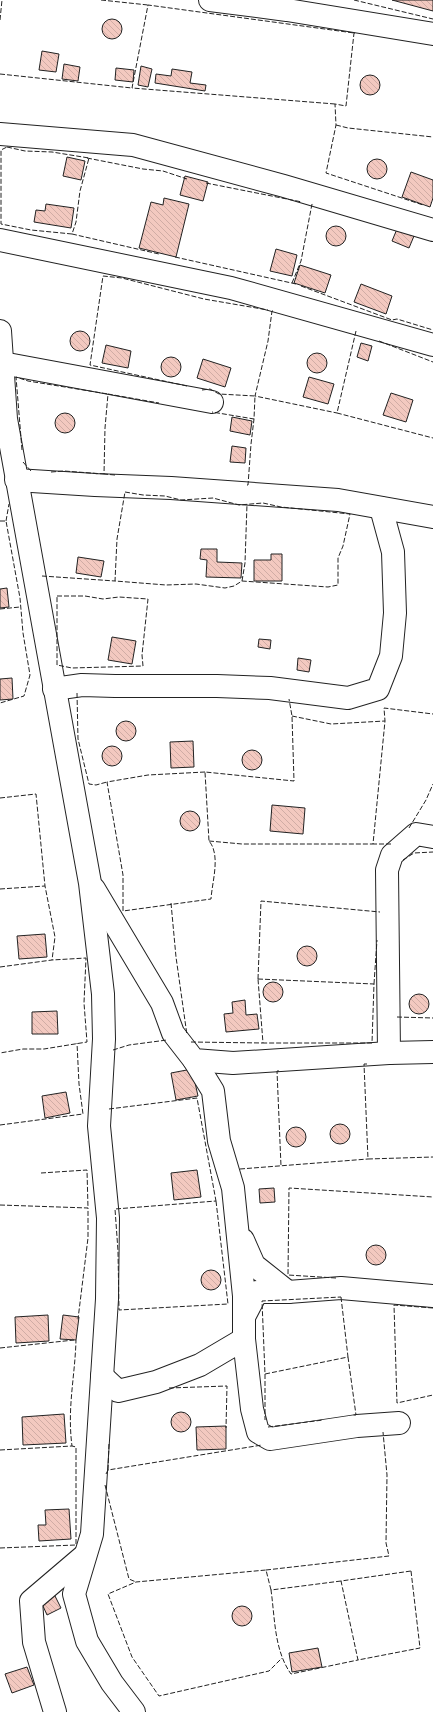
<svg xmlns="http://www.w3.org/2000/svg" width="433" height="1712" font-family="'Times New Roman',serif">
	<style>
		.building { fill: url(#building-back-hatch); stroke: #222 }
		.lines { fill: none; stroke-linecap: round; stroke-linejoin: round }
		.minor-casing { stroke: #222; stroke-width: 24 }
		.minor { stroke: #fff; stroke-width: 22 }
		.fence { stroke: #222; stroke-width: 1; stroke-dasharray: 5 2; stroke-linecap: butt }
	</style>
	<defs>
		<pattern id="building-back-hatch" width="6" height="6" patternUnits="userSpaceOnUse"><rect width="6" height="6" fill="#f3c9c0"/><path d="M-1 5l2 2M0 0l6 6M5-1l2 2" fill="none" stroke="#d0aca5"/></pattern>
	</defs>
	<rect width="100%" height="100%" fill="#fff"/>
	<g class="building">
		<polygon points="392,0 433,0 433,11"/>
		<circle cx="112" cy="29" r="10"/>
		<polygon points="42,51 59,54 56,72 39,70"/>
		<polygon points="64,64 80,67 78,81 62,79"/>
		<polygon points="141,66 152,69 148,87 138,85"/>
		<polygon points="116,68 134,70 133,82 115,80"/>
		<polygon points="172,69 192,72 190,83 206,85 205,91 155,83 156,74 171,76"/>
		<circle cx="370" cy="85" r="10"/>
		<polygon points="67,157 85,161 81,180 63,176"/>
		<circle cx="377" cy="169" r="10"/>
		<polygon points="411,172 433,180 433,198 430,207 402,197"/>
		<polygon points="185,176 208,182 203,201 180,195"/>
		<polygon points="164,198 189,204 176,257 139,248 151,202 163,205"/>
		<polygon points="46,204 74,208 71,228 34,222 36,210 45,211"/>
		<circle cx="336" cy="236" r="10"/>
		<polygon points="397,229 414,236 409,248 392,241"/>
		<polygon points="276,249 297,255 292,276 270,271"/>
		<polygon points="300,265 331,275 325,293 294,283"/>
		<polygon points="361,284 392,296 386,314 354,302"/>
		<circle cx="80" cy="341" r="10"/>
		<polygon points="361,343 372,346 368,361 357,357"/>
		<polygon points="106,345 131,351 128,368 102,363"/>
		<circle cx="317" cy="363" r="10"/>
		<circle cx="171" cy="367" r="10"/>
		<polygon points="203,359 231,368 225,387 197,378"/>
		<polygon points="309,377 334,384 328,404 303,397"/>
		<polygon points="391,393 413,400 406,422 383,415"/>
		<circle cx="65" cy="423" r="10"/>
		<polygon points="232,417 252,421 250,435 230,431"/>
		<polygon points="232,446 246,448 245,463 230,462"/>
		<polygon points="201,549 217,549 217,562 242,563 241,578 206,577 207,560 200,559"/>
		<polygon points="271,554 282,554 282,581 254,581 254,560 271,560"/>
		<polygon points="78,557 104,561 101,577 76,573"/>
		<polygon points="7,588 9,607 0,608 0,589"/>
		<polygon points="112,637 136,641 132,664 108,660"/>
		<polygon points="259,639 271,640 270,649 258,647"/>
		<polygon points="298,658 311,660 309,672 297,670"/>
		<polygon points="12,678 13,699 0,700 0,679"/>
		<circle cx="126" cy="731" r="10"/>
		<polygon points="193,741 194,767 171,768 170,742"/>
		<circle cx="112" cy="756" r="10"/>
		<circle cx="252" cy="760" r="10"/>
		<polygon points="272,805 305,808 303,834 270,831"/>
		<circle cx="190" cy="821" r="10"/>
		<polygon points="45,934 47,957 19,959 17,936"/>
		<circle cx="307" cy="956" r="10"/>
		<circle cx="273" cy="992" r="10"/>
		<circle cx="419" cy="1004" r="10"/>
		<polygon points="245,1000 246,1015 257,1014 259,1029 226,1032 224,1014 233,1013 232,1002"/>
		<polygon points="57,1011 58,1034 32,1034 32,1012"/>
		<polygon points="192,1069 198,1096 176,1100 171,1073"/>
		<polygon points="66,1092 70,1113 45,1118 42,1096"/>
		<circle cx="340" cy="1134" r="10"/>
		<circle cx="296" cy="1137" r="10"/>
		<polygon points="197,1170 201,1197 174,1200 171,1173"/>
		<polygon points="274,1188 275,1202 260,1203 259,1189"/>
		<circle cx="376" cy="1255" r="10"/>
		<circle cx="211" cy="1280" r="10"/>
		<polygon points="48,1315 49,1341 16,1343 15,1317"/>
		<polygon points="63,1315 79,1317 76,1340 60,1339"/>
		<circle cx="181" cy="1422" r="10"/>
		<polygon points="64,1414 66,1443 23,1445 22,1417"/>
		<polygon points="226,1426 226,1449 197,1450 196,1427"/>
		<polygon points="69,1509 71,1539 39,1541 38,1525 46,1525 45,1510"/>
		<polygon points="52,1590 61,1608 47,1615 39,1597"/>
		<circle cx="242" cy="1616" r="10"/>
		<polygon points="318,1648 322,1667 292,1672 289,1653"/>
		<polygon points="27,1667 34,1685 12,1693 5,1674"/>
	</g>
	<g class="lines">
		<defs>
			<g id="minor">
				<polyline points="210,0 287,10 433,34"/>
				<polyline points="0,134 133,145 284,186 433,230"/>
				<polyline points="0,240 231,288 433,345"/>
				<polyline points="0,331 6,419 90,883 103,994 104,1039 99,1126 108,1218 107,1299 92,1534 74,1594 87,1641 112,1683 134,1712"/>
				<polyline points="2,363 212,402"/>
				<polyline points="16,480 95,485 171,488 338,500 433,517"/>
				<polyline points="54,689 82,685 115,686 217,686 270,688 348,698 378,689 391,656 395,613 393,552 381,508"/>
				<polyline points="94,889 162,1003 173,1033 194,1060 233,1063 389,1053 433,1052"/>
				<polyline points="389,1053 387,870 392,855 416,834 433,837"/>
				<polyline points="194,1060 213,1091 219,1141 233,1188 244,1296 244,1339 252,1409 258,1432 270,1439 357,1426 399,1423"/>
				<polyline points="243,1240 254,1265 288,1292"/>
				<polyline points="244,1317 257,1292 288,1292 341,1288 433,1296"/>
				<polyline points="102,1376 118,1391 156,1382 200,1365 244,1339"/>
				<polyline points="55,1712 34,1642 31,1601 85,1555"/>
			</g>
		</defs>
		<use href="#minor" class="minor-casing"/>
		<use href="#minor" class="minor"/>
		<g class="fence">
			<polyline points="101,0 148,5"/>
			<polyline points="354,0 433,19"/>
			<polyline points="0,20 2,0"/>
			<polyline points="355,33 354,33 346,106 335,104 336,125 326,173 423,205"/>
			<polyline points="0,74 132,88"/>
			<polyline points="335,104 132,88 148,5 354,33"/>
			<polyline points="336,125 348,128 433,137"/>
			<polygon points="7,147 25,151 52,152 89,158 80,191 76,222 72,234 31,230 1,224 1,150"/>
			<polyline points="87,158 143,169 163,171 187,179"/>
			<polyline points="206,183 302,202"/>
			<polyline points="72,234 159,254"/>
			<polyline points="175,257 296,284"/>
			<polyline points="292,283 301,261 312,204 314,205"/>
			<polyline points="301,286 392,320 397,319 433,330"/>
			<polyline points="273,311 272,311 268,341 255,396 337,413"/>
			<polyline points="356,331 337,413 433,438"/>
			<polyline points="379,341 433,362"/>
			<polyline points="187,386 90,365 103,276 122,278 204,299 268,310"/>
			<polyline points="202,390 210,389 219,394 255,396 254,419 212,412"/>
			<polyline points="22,450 16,377 28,381 108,394"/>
			<polyline points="23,462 31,471"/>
			<polyline points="51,472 64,471 104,474"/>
			<polyline points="115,475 104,474 105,428 108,394 159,403"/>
			<polyline points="247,485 248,485 251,444 254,419"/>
			<polygon points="125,492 143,495 165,496 181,500 213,498 239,505 263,503 281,507 350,514 343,546 338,558 338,585 328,587 242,581 234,586 225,588 196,584 166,585 115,581 117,539"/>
			<polyline points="0,521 6,521 20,598 23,633 30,675 24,696 0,703"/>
			<polyline points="6,521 9,504"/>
			<polyline points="42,576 115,581"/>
			<polyline points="242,581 245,563 247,504"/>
			<polygon points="57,596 85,596 103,599 119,597 148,599 142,655 143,666 72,668 57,665"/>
			<polyline points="0,609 20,607"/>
			<polyline points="77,693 78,739 89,784 96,785 107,782"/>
			<polyline points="292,716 331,724 385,721"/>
			<path d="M205,772L148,775L107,782L123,875V911L211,899C212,882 221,855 209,841L205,772L294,781L292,716L289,699"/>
			<polyline points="0,798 36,794 45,886 55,937 52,960"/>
			<polyline points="409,828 426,800 433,784"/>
			<polyline points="209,841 242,844 373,844"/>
			<polyline points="391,844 373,844 385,721 384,708 433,714"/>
			<polyline points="403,860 414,853 433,852"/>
			<polyline points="0,889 45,886"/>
			<polyline points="171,903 176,957 187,1035"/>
			<polyline points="0,967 52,960 86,958 84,1003 87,1042 44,1049 23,1049 0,1053"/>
			<polygon points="258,979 374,984 372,1043 263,1043"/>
			<polyline points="258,979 261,901 380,912"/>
			<polyline points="374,984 377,940"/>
			<polyline points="397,1017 433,1018"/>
			<polyline points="191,1042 263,1043"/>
			<polyline points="113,1050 129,1045 167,1040"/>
			<polyline points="367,1064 364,1064 368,1159 433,1157"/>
			<polyline points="279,1071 277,1071 281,1166"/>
			<polyline points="109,1109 197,1098 216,1201"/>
			<polyline points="0,1125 83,1114 79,1084 77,1043"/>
			<polyline points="240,1169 368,1159"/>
			<polyline points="41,1173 87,1170 88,1208"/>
			<polygon points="216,1201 228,1304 119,1310 118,1251 115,1209"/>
			<polyline points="0,1205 88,1208 88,1238 78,1319"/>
			<polyline points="336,1278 288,1275 289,1188 433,1197"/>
			<polygon points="341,1297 348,1357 265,1374 262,1301"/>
			<polyline points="433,1308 394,1305 397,1403 433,1395"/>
			<polyline points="0,1348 74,1340"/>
			<polyline points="348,1357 356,1415 353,1415"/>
			<polyline points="265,1374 265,1420"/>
			<polyline points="169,1388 227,1386 226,1428"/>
			<polyline points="268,1427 323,1420"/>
			<path d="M0,1450L72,1446C67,1408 75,1377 76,1340"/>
			<polyline points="108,1470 109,1443"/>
			<polyline points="106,1474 108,1470 262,1445"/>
			<polyline points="105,1485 129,1579 136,1582"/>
			<polyline points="0,1548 76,1545 76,1447 72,1446"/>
			<polyline points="266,1570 389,1556 386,1543 387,1475 383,1432"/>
			<polygon points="411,1571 420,1648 358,1660 341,1581"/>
			<path d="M341,1581L271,1590C275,1618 274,1650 291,1674L358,1660"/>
			<polyline points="271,1590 266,1570 136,1582 108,1594 132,1657 159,1696 269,1671 282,1658"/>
		</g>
	</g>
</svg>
